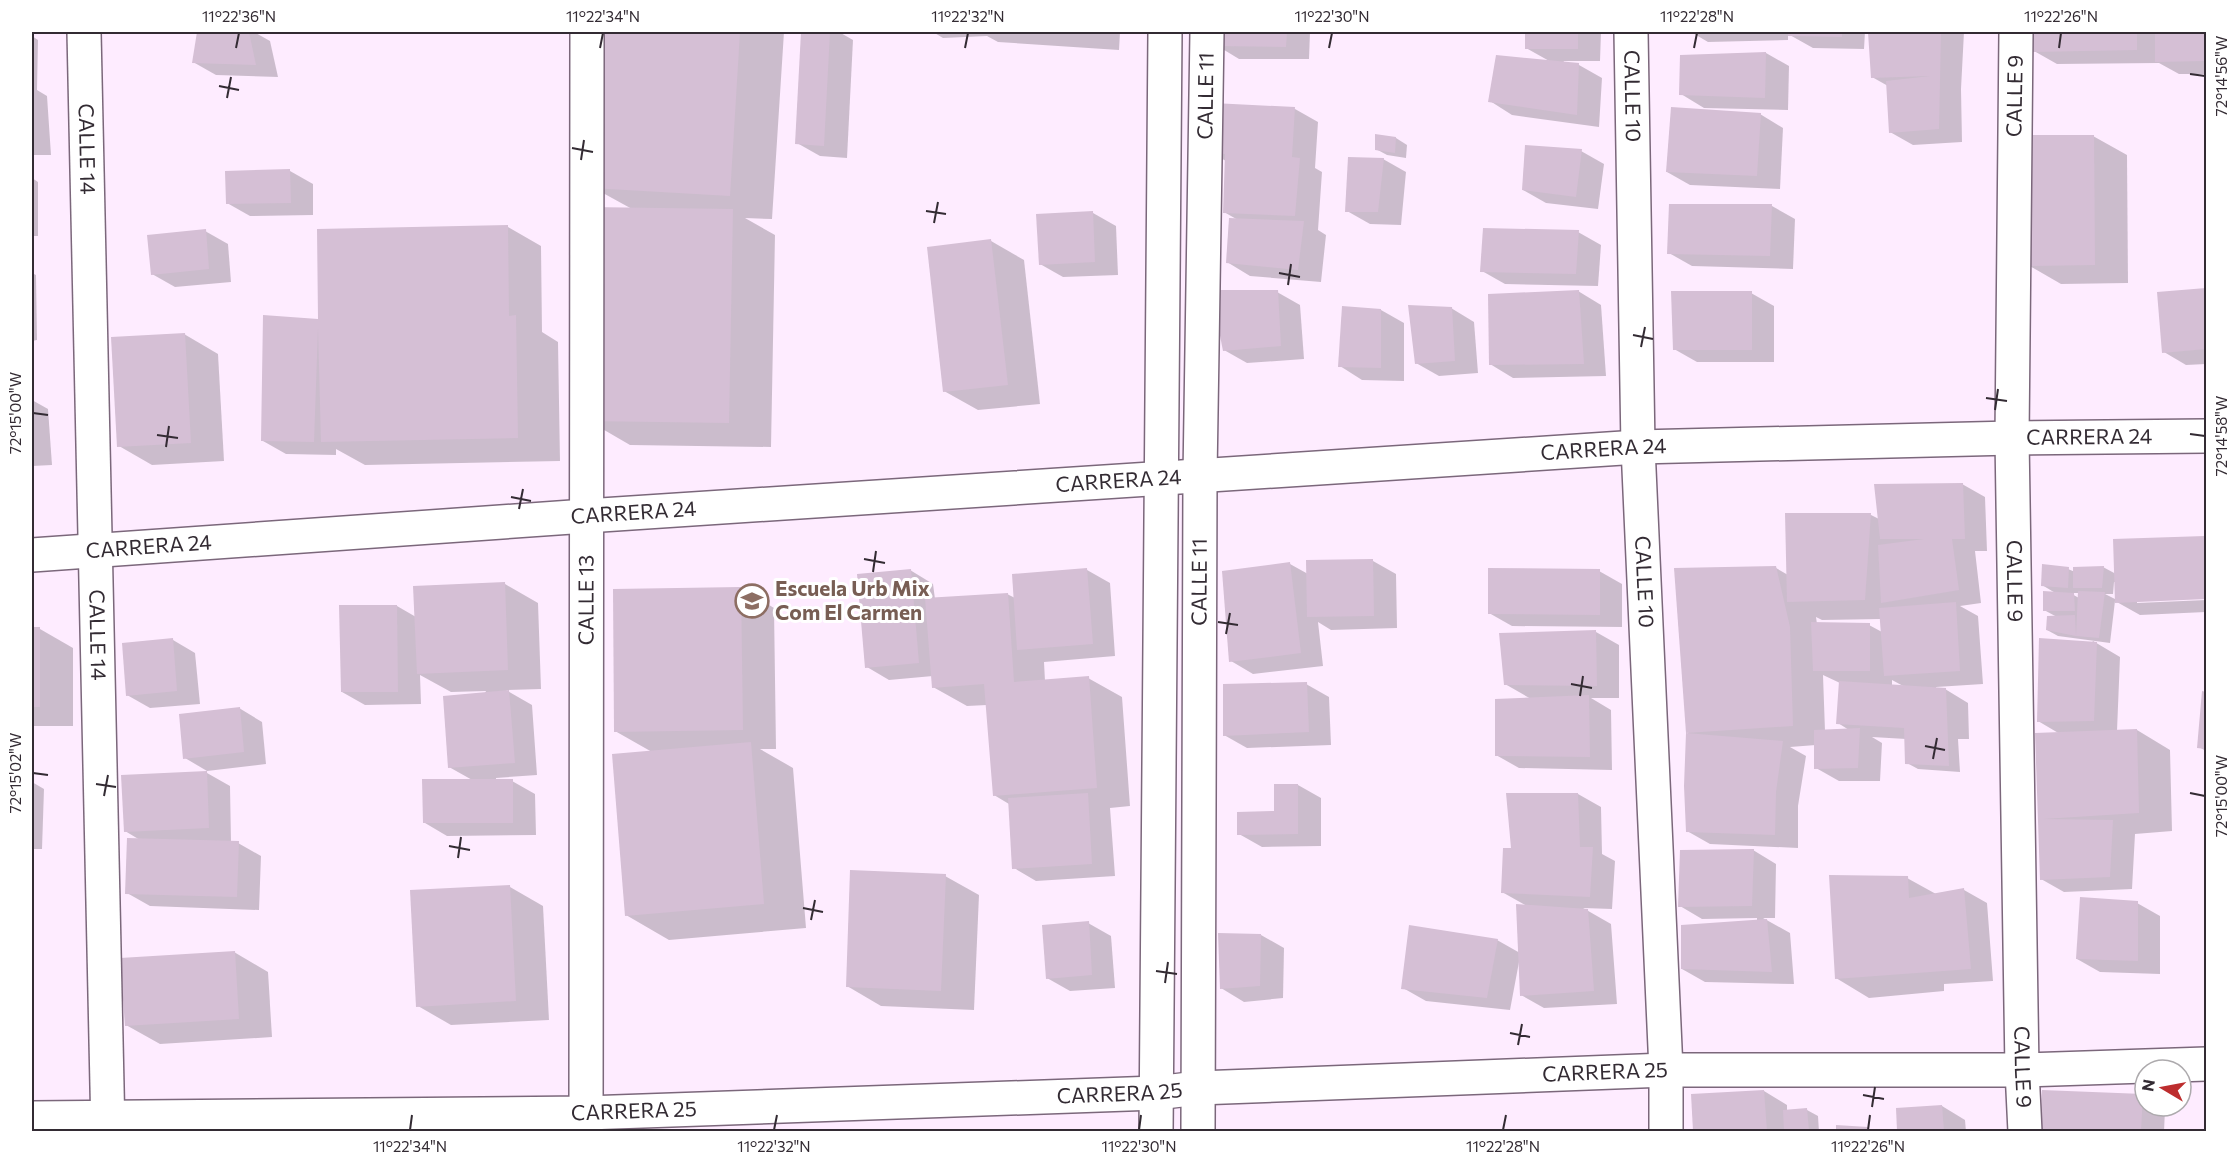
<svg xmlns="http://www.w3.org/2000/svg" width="2238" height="1163" font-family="Commissioner,sans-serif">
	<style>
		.shadow { fill: #0003; fill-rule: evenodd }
		.building { fill: #d5bfd5 }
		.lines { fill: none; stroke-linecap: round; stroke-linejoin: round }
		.minor-casing { stroke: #7b677b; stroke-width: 36 }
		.minor { stroke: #fff; stroke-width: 33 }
		.ticks { fill: none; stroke: #332b33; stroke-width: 2 }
		.labels { text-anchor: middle; stroke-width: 6; stroke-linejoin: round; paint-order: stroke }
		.street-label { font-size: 21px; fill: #332b33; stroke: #fff }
		.education-label { font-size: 21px; font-weight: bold; fill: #785e54; stroke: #fff; text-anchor: start }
		.neatline { fill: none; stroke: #332b33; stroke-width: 2 }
		.ticks-label { font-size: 15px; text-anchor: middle; fill: #332b33 }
	</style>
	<rect width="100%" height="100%" fill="#feecff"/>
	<g class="shadow">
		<polygon points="198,32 254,32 270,41 278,77 216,75 193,62"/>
		<polygon points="263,32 393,32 393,33 265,33"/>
		<polygon points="602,32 784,32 772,219 745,218 775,235 771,447 630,445 587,420 632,209 592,187"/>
		<polygon points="803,32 839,32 853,40 847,158 820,156 797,143"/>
		<polygon points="933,32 1120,32 1119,50 998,42 987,36 943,38"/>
		<polygon points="1216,32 1310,32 1309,59 1239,59 1216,45"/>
		<polygon points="1526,32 1601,32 1600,61 1564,61 1563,63 1579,65 1602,78 1599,127 1512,115 1490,101 1551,62 1526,48"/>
		<polygon points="1691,32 1865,32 1864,49 1813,48 1788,34 1788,40 1708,42"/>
		<polygon points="1869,32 1964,32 1961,89 1962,142 1913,145 1890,132 1888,86 1872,77"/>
		<polygon points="2034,32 2206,32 2206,74 2179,74 2159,63 2057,64 2034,51"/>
		<polygon points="32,36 38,40 37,90 47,96 51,155 32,155"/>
		<polygon points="1766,53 1789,66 1788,110 1704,108 1681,94 1681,57"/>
		<polygon points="1215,105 1295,109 1318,122 1315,168 1322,172 1318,230 1326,235 1321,282 1250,276 1227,262 1238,220 1224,212 1226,161 1210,152"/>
		<polygon points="1760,114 1783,128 1780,189 1690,185 1667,172"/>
		<polygon points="1377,135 1396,138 1407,145 1406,158 1387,155 1376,149"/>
		<polygon points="2093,136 2127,155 2128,283 2061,284 2028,265"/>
		<polygon points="1581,151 1604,164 1598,209 1546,203 1523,190"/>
		<polygon points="1383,159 1406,172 1401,225 1370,224 1347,211"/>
		<polygon points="290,171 313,184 313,215 250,216 227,203"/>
		<polygon points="32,178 38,182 38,236 32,236"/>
		<polygon points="1671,205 1772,206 1795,219 1793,269 1692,266 1669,253"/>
		<polygon points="1093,213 1116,226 1118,275 1063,277 1040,264"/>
		<polygon points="508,227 541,246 542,332 558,342 560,461 365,465 336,449 336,455 286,454 263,441 320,321"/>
		<polygon points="205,231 228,244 231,282 175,287 152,274"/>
		<polygon points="1578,232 1601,245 1598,286 1505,284 1482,271"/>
		<polygon points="991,241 1024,260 1040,404 978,410 944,391"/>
		<polygon points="32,273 36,275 37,340 32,341"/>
		<polygon points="2206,289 2206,364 2186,365 2164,352 2159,293"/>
		<polygon points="1578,291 1601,305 1606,376 1513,378 1490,364"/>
		<polygon points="1277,292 1300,305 1304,359 1247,363 1224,350"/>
		<polygon points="1751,293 1774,306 1774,362 1697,362 1674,349"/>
		<polygon points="1451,308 1474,322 1478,373 1439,376 1416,363"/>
		<polygon points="1381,310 1404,323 1404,381 1362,380 1340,366"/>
		<polygon points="184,334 218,354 224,461 152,465 119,446"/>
		<polygon points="32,400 48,409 52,465 32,466"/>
		<path d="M1962,484L1985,497L1987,551H1975L1981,603L1960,606L1978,616L1983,684L1936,687V689H1945L1968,703L1969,739H1958L1960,772L1918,769L1907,763L1906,739L1872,737L1882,743L1880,781H1839L1816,768V745L1790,747L1806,756L1798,806V848L1710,844L1687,831L1685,786L1688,733L1776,568L1788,575L1787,515H1871L1879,519ZM1816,617L1822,620L1881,619L1882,632L1869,625L1817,624ZM1823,675L1840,683L1838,723L1849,730L1825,731ZM1892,680L1905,687L1892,686Z"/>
		<path d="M2205,537L2206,597L2137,600V603L2206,600V612L2140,615L2115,601L2110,643L2058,636L2047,630L2057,617L2044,610L2057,594L2042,585L2068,569L2075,572L2103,567L2116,574ZM2114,582H2116L2117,600L2105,594H2113ZM2070,593H2079V598Z"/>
		<polygon points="1373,561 1396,574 1397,628 1331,630 1318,622 1323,666 1253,674 1231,661 1290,564 1308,574"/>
		<polygon points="910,570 933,584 935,599 1007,594 1015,598 1087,570 1110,583 1115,656 1044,662 1045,681 1088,678 1122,697 1130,806 1110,808 1115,876 1036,881 1014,868 1009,804 994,795 987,705 967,706 933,687 933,676 889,680 867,667"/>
		<polygon points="1599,571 1622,584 1622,627 1512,626 1489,613"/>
		<polygon points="505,584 538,603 541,689 506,690 532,705 537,775 496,778 496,781 512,781 535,794 536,835 447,836 425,823 474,781 449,767 486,691 451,692 420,675 421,704 365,705 342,692 397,606 416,617"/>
		<polygon points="741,588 774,608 776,749 760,749 793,768 806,928 669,940 626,915 652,752 615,731"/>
		<polygon points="32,629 40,629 73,648 73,726 32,726"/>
		<polygon points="1596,632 1619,645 1619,698 1591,698 1611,710 1612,770 1519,768 1496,755 1531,699 1505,684"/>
		<polygon points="173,640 195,653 200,704 150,708 127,695"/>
		<polygon points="2093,641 2120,657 2117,731 2137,730 2170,750 2172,831 2135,834 2132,889 2064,892 2041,879 2040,817 2060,734 2038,721"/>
		<polygon points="1306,684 1329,697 1331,745 1247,748 1224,735"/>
		<polygon points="2203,693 2206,693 2206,751 2199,747"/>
		<polygon points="239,708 262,722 266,764 207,771 185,758"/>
		<polygon points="207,773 230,786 231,843 238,843 261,856 259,910 150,906 127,893 140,840 125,831"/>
		<polygon points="32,782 44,789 42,849 32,849"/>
		<polygon points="1298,785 1321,798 1321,846 1262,847 1239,834 1276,813"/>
		<polygon points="1578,794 1601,807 1602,854 1615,861 1612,909 1583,908 1611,924 1617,1004 1544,1008 1521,995 1519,962 1510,1010 1426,1001 1403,988 1497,940 1520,953 1527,906 1502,892 1512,850"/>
		<polygon points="1753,850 1776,864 1775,918 1763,918 1790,933 1794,984 1705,982 1682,969 1757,921 1757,918 1702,919 1680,906"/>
		<polygon points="945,876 979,895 974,1010 881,1006 847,986"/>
		<polygon points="1907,878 1936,894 1964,890 1987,903 1993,981 1944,984 1944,991 1869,998 1836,978"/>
		<polygon points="510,887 543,906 549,1020 451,1025 418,1006"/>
		<polygon points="2137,903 2160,916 2160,974 2100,972 2077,959"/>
		<polygon points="1088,923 1111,936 1115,988 1070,991 1047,978"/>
		<polygon points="1261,935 1284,948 1283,998 1244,1002 1221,988"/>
		<polygon points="234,952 268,972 272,1037 160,1044 126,1025"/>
		<polygon points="1764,1091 1787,1105 1787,1111 1807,1110 1818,1116 1819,1132 1694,1132 1693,1095"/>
		<polygon points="2044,1091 2143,1096 2145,1097 2145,1106 2160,1106 2165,1109 2164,1132 2042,1132"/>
		<polygon points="1942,1106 1965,1120 1966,1132 1899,1132 1897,1110"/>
		<polygon points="1838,1127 1868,1128 1873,1132 1838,1132"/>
	</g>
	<g class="building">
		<polygon points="197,32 249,32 256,65 192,63"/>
		<polygon points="601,32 740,32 730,196 591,188"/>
		<polygon points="801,32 830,32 824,146 795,144"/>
		<polygon points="1214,32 1287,32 1286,47 1214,46"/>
		<rect x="1525" y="32" width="53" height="17"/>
		<polygon points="1788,32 1842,32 1842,37 1788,36"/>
		<polygon points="1868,32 1941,32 1939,129 1889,133 1886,81 1930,76 1871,78"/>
		<polygon points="2032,32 2137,32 2137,50 2032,52"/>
		<polygon points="2155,32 2206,32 2206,61 2155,62"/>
		<polygon points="1766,52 1765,98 1679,95 1680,55"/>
		<polygon points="1496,55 1579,63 1577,115 1488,102"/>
		<polygon points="1213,103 1295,107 1292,157 1300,158 1295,216 1223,213 1225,154 1208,153"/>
		<polygon points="1671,107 1761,113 1757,176 1666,172"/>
		<polygon points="1375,134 1396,137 1395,153 1375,150"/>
		<polygon points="2025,135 2094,135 2095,265 2027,266"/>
		<polygon points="1525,145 1582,149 1576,197 1522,190"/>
		<polygon points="1348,157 1384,158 1378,212 1345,212"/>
		<polygon points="290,169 291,203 226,204 225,171"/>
		<polygon points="1669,204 1772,204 1770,256 1667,254"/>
		<polygon points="589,207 733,209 729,423 586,421"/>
		<polygon points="1093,211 1095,262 1039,265 1036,214"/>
		<polygon points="1229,218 1304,221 1298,270 1226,263"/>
		<polygon points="508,225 509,316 516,315 518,438 321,442 318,328 314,442 261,441 263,315 318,319 317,229"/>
		<polygon points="1483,228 1579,230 1576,274 1480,272"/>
		<polygon points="206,229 209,269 151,275 147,235"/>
		<polygon points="991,239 1008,385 943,392 927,247"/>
		<polygon points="2206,288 2206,349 2162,353 2157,292"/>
		<polygon points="1211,290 1278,290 1281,346 1223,351"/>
		<polygon points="1579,290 1584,364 1489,365 1488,294"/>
		<polygon points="1671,291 1752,291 1752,350 1673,350"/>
		<polygon points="1408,305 1452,307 1455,361 1415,364"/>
		<polygon points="1342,306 1381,309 1381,368 1338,367"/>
		<polygon points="185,333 191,443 117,447 111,337"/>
		<polygon points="1963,483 1965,539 1952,539 1959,590 1881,603 1878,545 1924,539 1880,539 1874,484"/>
		<polygon points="1785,513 1871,513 1865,600 1787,602"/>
		<polygon points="2205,536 2206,599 2115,603 2113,539"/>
		<polygon points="1373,559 1374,616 1307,617 1306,560"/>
		<polygon points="1290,562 1301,653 1229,662 1222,571"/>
		<polygon points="2042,564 2069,567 2068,588 2041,586"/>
		<polygon points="1776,566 1790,627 1793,726 1686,733 1674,568"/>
		<polygon points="2104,566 2102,588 2073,588 2073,567"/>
		<polygon points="1087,568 1093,644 1017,650 1012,574"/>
		<polygon points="1488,568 1600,569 1600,615 1488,614"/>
		<polygon points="911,569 919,663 865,668 857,574"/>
		<polygon points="505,582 508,670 417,674 413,586"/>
		<polygon points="741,587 743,730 614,732 613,589"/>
		<polygon points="2043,591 2074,593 2075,611 2043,611"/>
		<polygon points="2078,591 2105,592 2099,638 2076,636"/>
		<polygon points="1008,593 1014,682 1089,676 1097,788 993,796 984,684 932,688 925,598"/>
		<polygon points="1956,602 1960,671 1884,676 1879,608"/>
		<polygon points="339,605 397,605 398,692 341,692"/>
		<polygon points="2075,615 2076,636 2046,630 2047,616"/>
		<polygon points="1811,622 1870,623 1870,671 1813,671"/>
		<rect x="32" y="627" width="8" height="80"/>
		<polygon points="1596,630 1597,686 1504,685 1499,633"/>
		<polygon points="173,638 177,691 126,696 122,643"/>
		<polygon points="2039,638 2097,642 2094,721 2037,722"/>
		<polygon points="1839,681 1946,688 1949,766 1905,764 1904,728 1836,724"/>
		<polygon points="1307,682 1309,732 1223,736 1223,684"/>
		<polygon points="509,690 515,763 448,768 443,696"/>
		<polygon points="2202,691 2206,692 2206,749 2197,748"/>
		<polygon points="1589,695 1590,757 1495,756 1495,699"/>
		<polygon points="240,707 244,752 183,759 179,714"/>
		<polygon points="1860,728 1858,768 1814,769 1814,730"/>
		<polygon points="2137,729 2139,813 2043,819 2113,820 2110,877 2040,880 2035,733"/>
		<polygon points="1686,733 1783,741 1776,792 1775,835 1686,832 1684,786"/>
		<polygon points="751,742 764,904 625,916 612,754"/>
		<polygon points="207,771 209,828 124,832 121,775"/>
		<polygon points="422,779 513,779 513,823 423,823"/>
		<polygon points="1274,784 1298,784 1298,834 1237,835 1237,812 1274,811"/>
		<polygon points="1088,793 1092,864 1012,869 1008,798"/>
		<polygon points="1506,793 1578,793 1580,847 1593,847 1590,897 1501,893 1503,848 1511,848"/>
		<polygon points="127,838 239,841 237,897 125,894"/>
		<polygon points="1754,849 1752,906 1678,907 1680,850"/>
		<polygon points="850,870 946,874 941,991 846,987"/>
		<polygon points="1829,875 1908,876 1909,898 1964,888 1971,969 1835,979"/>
		<polygon points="510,885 516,1001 416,1007 410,890"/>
		<polygon points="2080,897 2138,901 2138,961 2076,959"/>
		<polygon points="1516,904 1588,909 1594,991 1520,996"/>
		<polygon points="1767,919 1772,972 1681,969 1681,925"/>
		<polygon points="1089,921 1092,975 1046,979 1042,925"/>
		<polygon points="1409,925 1498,939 1487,998 1401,989"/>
		<polygon points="1218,933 1261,934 1260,986 1220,989"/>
		<polygon points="235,951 239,1019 125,1026 120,958"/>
		<polygon points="1764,1090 1767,1131 1693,1131 1691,1094"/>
		<polygon points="2042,1090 2143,1094 2141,1131 2040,1131"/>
		<polygon points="1942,1105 1944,1131 1897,1131 1896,1108"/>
		<polygon points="1807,1108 1809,1131 1784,1131 1783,1110"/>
		<polygon points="1836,1125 1868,1127 1868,1131 1836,1131"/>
	</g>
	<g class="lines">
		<defs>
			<g id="minor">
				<path id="s1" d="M84,32L108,1132"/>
				<path id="s2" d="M1631,32L1638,447L1666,1070V1132"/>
				<path id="s3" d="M2016,32L2012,438L2022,1070L2025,1132"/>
				<path id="s4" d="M32,555L586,516L1638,447L2012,438L2206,436"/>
				<path id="s5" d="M32,1118L586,1113L1156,1093L1198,1088L1666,1070H2022L2206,1064"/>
				<path id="s6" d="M586,1132L587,32"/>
				<polyline points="1156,1132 1165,32"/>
				<path id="s7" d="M1198,1132L1200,476L1207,32"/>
			</g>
		</defs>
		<use href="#minor" class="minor-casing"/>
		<use href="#minor" class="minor"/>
	</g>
	<path class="ticks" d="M236,48L239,33M600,48L603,33M965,48L968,33M1329,48L1332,33M1694,48L1697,33M2059,48L2061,33M2190,74L2205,76M219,86L239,90M227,98L231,77M572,148L593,152M581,160L584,140M926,211L946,214M934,223L938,202M1279,273L1300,277M1288,285L1291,264M1633,335L1653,339M1641,347L1645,327M1986,398L2007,401M1995,410L1998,389M33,413L48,415M2190,434L2205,436M157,435L178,438M166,447L169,426M511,497L531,501M519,509L523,489M864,559L885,563M873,572L876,551M1218,622L1238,625M1226,634L1230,613M1571,684L1592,688M1580,696L1583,676M1925,746L1945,750M1933,759L1937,738M33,773L48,775M96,784L116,787M2190,793L2205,796M104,796L108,775M449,846L470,850M458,858L461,837M803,908L823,912M811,920L815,900M1156,971L1177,974M1165,983L1168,962M1510,1033L1530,1037M1518,1045L1522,1024M1863,1095L1884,1099M1872,1107L1875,1087M410,1130L412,1115M774,1130L777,1115M1139,1130L1141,1115M1503,1130L1506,1115M1868,1130L1870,1115"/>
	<defs>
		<symbol id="school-ring" viewBox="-11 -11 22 22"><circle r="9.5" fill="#fff" stroke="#8d6e63" stroke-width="1.5"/><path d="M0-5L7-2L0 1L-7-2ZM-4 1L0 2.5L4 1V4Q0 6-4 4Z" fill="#8d6e63"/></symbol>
	</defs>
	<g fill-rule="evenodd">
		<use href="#school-ring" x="733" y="582" width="38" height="38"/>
	</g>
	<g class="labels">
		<g class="street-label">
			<text dy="7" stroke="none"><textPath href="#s7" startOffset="1036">CALLE 11</textPath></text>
			<text dy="7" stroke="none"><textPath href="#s2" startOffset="64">CALLE 10</textPath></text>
			<text transform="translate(2015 96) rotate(-89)" y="7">CALLE 9</text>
			<text dy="7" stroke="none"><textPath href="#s1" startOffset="117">CALLE 14</textPath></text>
			<text dy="7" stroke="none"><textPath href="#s4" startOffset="2061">CARRERA 24</textPath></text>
			<text dy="7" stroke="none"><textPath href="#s4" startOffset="1575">CARRERA 24</textPath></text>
			<text dy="7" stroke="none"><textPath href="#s4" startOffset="1089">CARRERA 24</textPath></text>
			<text dy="7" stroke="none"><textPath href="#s4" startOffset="603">CARRERA 24</textPath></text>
			<text dy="7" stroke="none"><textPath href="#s4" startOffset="117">CARRERA 24</textPath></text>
			<text dy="7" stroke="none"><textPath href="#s7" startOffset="550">CALLE 11</textPath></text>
			<text dy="7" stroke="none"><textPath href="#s2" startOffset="550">CALLE 10</textPath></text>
			<text dy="7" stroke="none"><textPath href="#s3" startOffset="549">CALLE 9</textPath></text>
			<text dy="7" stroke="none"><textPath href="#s6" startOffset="532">CALLE 13</textPath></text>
			<text dy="7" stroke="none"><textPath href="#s1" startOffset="603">CALLE 14</textPath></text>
			<text dy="7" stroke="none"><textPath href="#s3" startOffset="1035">CALLE 9</textPath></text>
			<text dy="7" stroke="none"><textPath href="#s5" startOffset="1574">CARRERA 25</textPath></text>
			<text dy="7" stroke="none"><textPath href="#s5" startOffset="1088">CARRERA 25</textPath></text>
			<text dy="7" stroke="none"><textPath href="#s5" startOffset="602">CARRERA 25</textPath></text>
		</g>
		<g class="education-label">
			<text x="775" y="596">Escuela Urb Mix<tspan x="775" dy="24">Com El Carmen</tspan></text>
		</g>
	</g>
	<rect width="2238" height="1163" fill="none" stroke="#ffffff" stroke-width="66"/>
	<g transform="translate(2163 1088) rotate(280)"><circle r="28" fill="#ffffff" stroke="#adaaad" stroke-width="1.5"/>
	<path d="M0-4.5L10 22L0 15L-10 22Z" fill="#bd2d2e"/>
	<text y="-9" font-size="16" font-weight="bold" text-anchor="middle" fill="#332b33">N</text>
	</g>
	<rect x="33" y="33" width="2172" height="1097" class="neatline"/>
	<g class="ticks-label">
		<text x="239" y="22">11°22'36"N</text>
		<text x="603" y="22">11°22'34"N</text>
		<text x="968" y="22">11°22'32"N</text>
		<text x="1332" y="22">11°22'30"N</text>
		<text x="1697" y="22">11°22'28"N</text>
		<text x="2061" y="22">11°22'26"N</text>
		<text transform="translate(2222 76) rotate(-90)" y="5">72°14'56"W</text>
		<text transform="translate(16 413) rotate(-90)" y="5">72°15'00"W</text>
		<text transform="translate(2222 436) rotate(-90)" y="5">72°14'58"W</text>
		<text transform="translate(16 773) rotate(-90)" y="5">72°15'02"W</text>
		<text transform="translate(2222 796) rotate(-90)" y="5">72°15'00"W</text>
		<text x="410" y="1152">11°22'34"N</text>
		<text x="774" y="1152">11°22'32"N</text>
		<text x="1139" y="1152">11°22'30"N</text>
		<text x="1503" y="1152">11°22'28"N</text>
		<text x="1868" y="1152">11°22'26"N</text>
	</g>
</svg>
